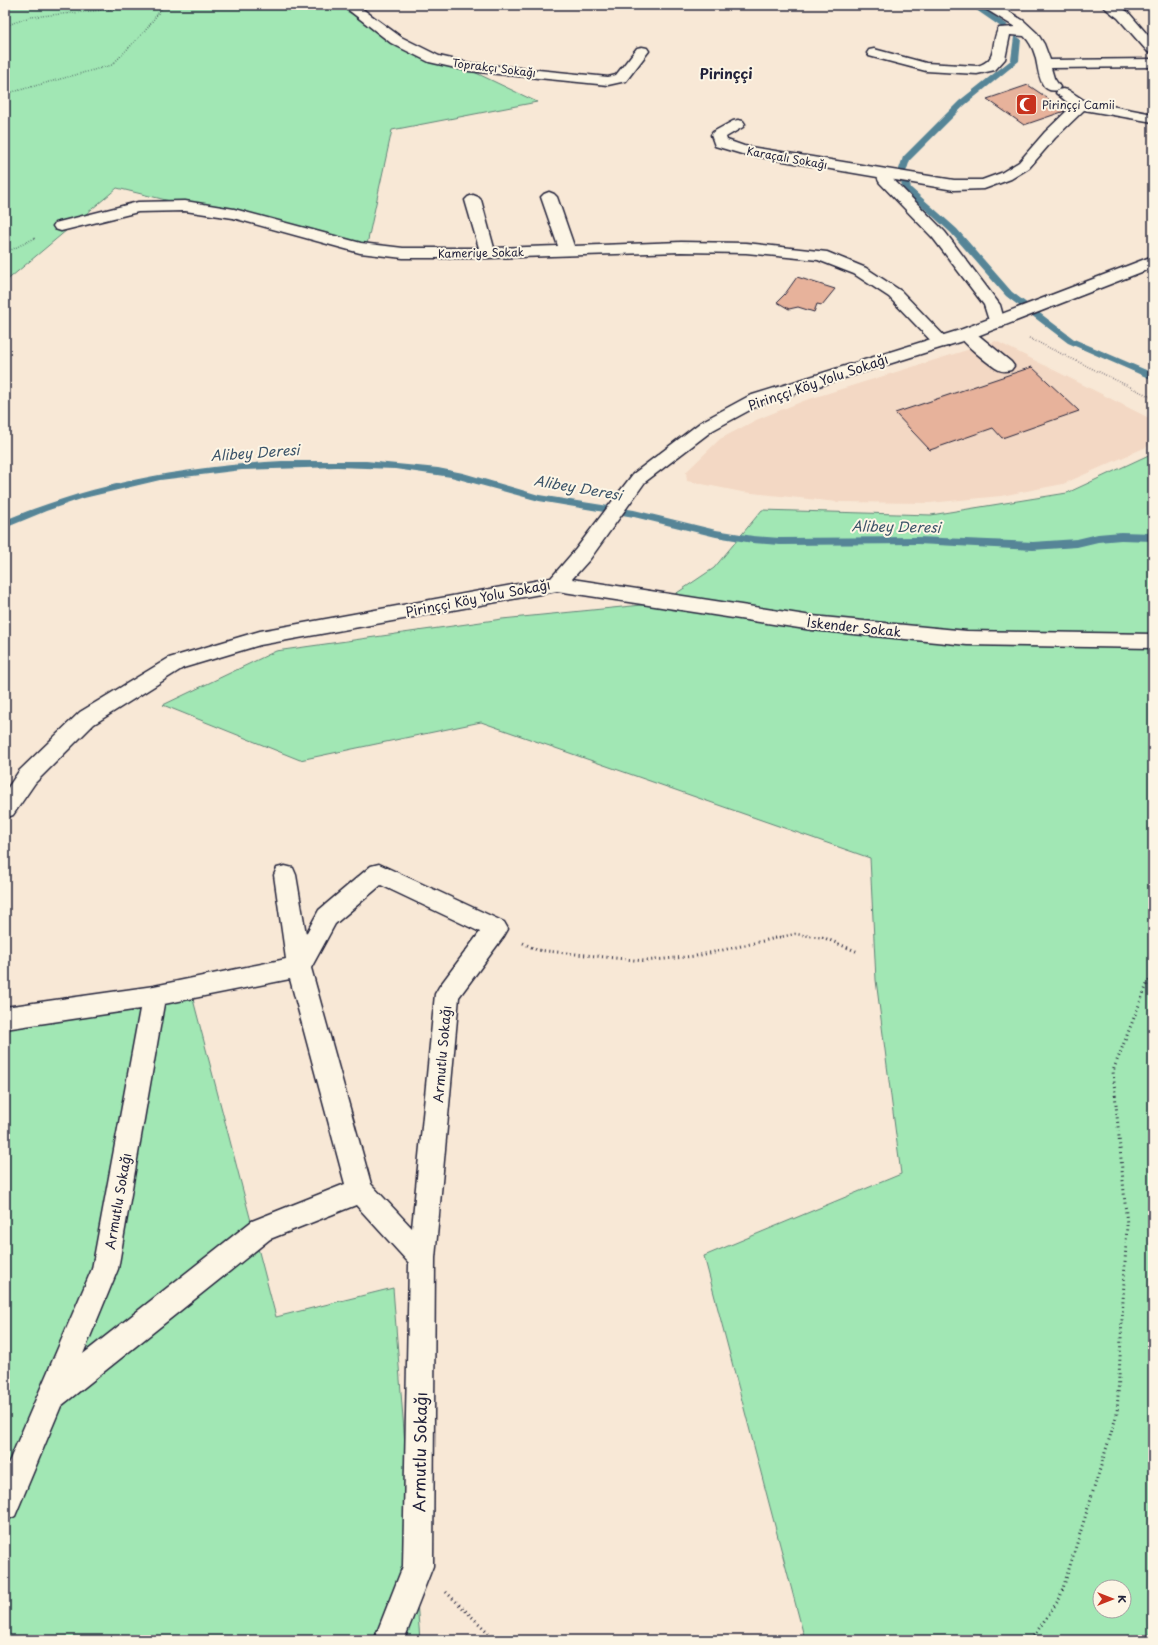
<svg xmlns="http://www.w3.org/2000/svg" width="1158" height="1645" font-family="'Playpen Sans',sans-serif">
	<style>
		.built { fill: #f3d8c4 }
		.green { fill: #a1e7b4; stroke: #628478; fill-rule: evenodd }
		.lines { fill: none; stroke-linecap: round; stroke-linejoin: round }
		.stream { fill: #568597; fill-rule: evenodd }
		.building { fill: #e7b29b; stroke: #22223b }
		.lane-casing { stroke: #22223b; stroke-width: 3 }
		.street-casing { stroke: #22223b; stroke-width: 3 }
		.secondary-casing { stroke: #22223b; stroke-width: 3 }
		.path-far2 { stroke: #22223b; stroke-width: 1.5; stroke-dasharray: 0.5 2; stroke-linecap: butt }
		.path-far1 { stroke: #22223b; stroke-width: 2.5; stroke-dasharray: 1 3; stroke-linecap: butt }
		.path { stroke: #22223b; stroke-width: 3; stroke-dasharray: 1 3.5; stroke-linecap: butt }
		.lane { fill: #fcf5e5; fill-rule: evenodd }
		.street { fill: #fcf5e5; fill-rule: evenodd }
		.secondary { fill: #fcf5e5; fill-rule: evenodd }
		.labels { text-anchor: middle; stroke-width: 4; stroke-linejoin: round; paint-order: stroke }
		.far-street-label { font-size: 11px; fill: #22223b; stroke: #fcf5e5 }
		.far-poi-label { font-size: 11px; fill: #22223b; stroke: #fcf5e5; text-anchor: start }
		.street-label { font-size: 13px; fill: #22223b; stroke: #fcf5e5 }
		.far-district-label { font-size: 14px; font-weight: bold; fill: #22223b; stroke: #fcf5e5 }
		.water-label { font-size: 14px; font-style: italic; fill: #3c5469; stroke: #fcf5e5 }
		.near-street-label { font-size: 16px; fill: #22223b; stroke: #fcf5e5 }
	</style>
	<rect width="100%" height="100%" fill="#f8e8d6"/>
	<filter id="ink" filterUnits="userSpaceOnUse"><feTurbulence type="fractalNoise" baseFrequency=".025" numOctaves="2"/><feDisplacementMap in="SourceGraphic" scale="8" xChannelSelector="R" yChannelSelector="G"/><feConvolveMatrix kernelMatrix="1 2 1 2 8 2 1 2 1" color-interpolation-filters="sRGB"/></filter>
	<g filter="url(#ink)">
		<polygon class="built" points="996,341 1153,420 1153,444 1063,484 1001,496 930,503 837,502 742,492 687,481 686,472 720,439 756,420 806,400"/>
		<g class="green">
			<polygon points="5,5 350,5 346,11 537,102 392,130 366,249 117,188 5,282"/>
			<path d="M1153,453V1640H805L704,1256L901,1174L876,980L870,858L481,722L300,760L163,705L276,651L502,619L662,603L714,568L762,510L931,515L1067,493ZM1100,1587H1124V1611H1100Z"/>
			<polygon points="189,984 276,1317 393,1288 420,1640 5,1640 5,1019"/>
		</g>
		<g class="lines">
			<g class="stream">
				<polygon points="969,5 978,5 1008,25 1004,27 1001,27"/>
				<polygon points="1014,37 1017,37 1021,39 1019,61 965,105 910,160 906,172 911,188 957,229 1012,292 1074,339 1153,373 1153,380 1068,343 1006,296 951,233 903,189 898,172 903,157 959,101 1011,60"/>
				<path d="M282,461H366L438,468L463,473L539,495L634,510L716,530L753,536L780,538L918,537L1033,542L1077,539L1098,534L1121,532L1153,533V541L1121,540L1098,542L1077,547L1033,550L918,544L780,545L753,543L716,537L634,517L539,501L451,477L395,469L337,467L242,470L160,480L84,498L46,511L5,528V520C97,482 183,467 282,461Z"/>
			</g>
		</g>
		<g class="building">
			<polygon points="1028,85 1043,95 1065,111 1024,125 987,99"/>
			<polygon points="797,277 835,289 822,305 817,304 814,312 798,307 789,309 777,302 785,294"/>
			<polygon points="1032,367 1079,411 1002,438 993,428 930,450 895,413"/>
		</g>
		<g class="lines">
			<defs>
				<g id="lane">
					<path d="M885,170L890,172L893,179L945,232L1000,305L1005,323L1003,327L997,328L991,327L984,305L933,238L880,183C877,179 877,176 880,172Z"/>
					<path d="M966,329L972,330L1011,362L1014,366L1011,370C1007,371 1003,372 999,370C988,364 964,344 958,334L960,330Z"/>
				</g>
				<g id="street">
					<polygon points="342,5 357,5 401,37 439,56 469,63 608,77 616,75 637,48 642,47 647,48 649,51 626,81 608,85 469,71 429,62 391,43"/>
					<path d="M982,5H998L1024,21L1037,33L1044,44L1050,60L1153,59V67L1051,68L1054,78L1060,87L1058,90L1063,89L1068,90L1085,101L1153,114V122L1084,110L1055,138L1029,168L1011,179L984,189L954,190L742,154L715,146L711,135L713,132L733,121L738,120L743,121L745,124L743,127L726,137L727,140L744,146L954,180H982L1001,173L1019,162L1045,132L1072,106L1056,93L1058,90C1038,95 1039,68 1035,55C1033,48 1029,41 1024,36L1010,35L1005,59L995,70L977,74L926,71L869,56L867,53L869,50L874,49L926,63L977,66C1000,60 989,43 999,28L1015,27L984,8Z"/>
					<polygon points="549,192 554,194 557,197 574,246 681,242 746,243 827,252 866,268 901,291 950,342 948,346 942,347 936,346 889,297 854,274 818,260 746,253 681,252 488,258 403,258 360,253 233,218 185,211 138,212 61,231 55,229 53,226 55,223 138,202 185,201 234,209 361,243 403,248 479,248 465,200 468,197 473,195 478,197 481,200 494,248 558,246 541,197 544,194"/>
					<path d="M379,864L504,922L508,929L504,936L459,997L435,1258L433,1566L404,1640H374L403,1566L409,1263L356,1205L270,1239L61,1406L15,1516L5,1521V1471L92,1269L140,1009L5,1029V1007L154,986L286,959L274,875L277,868L285,866L293,868L296,875L306,934L319,910L371,866ZM381,885L480,932L439,987L435,994L412,1228L371,1184L311,968L335,924ZM290,979L345,1184L252,1221L83,1354L118,1269L164,1004Z"/>
				</g>
				<g id="secondary">
					<polygon points="1101,5 1117,5 1128,12 1153,41 1153,53 1148,52 1118,18"/>
					<polygon points="1153,256 1153,267 1144,271 972,338 761,404 713,430 645,482 590,559 572,579 812,616 967,631 1153,634 1153,648 967,645 812,630 557,591 260,645 183,668 94,724 35,783 13,815 5,818 5,792 19,771 80,712 169,658 260,631 551,578 576,549 633,474 701,422 749,396 960,330"/>
				</g>
			</defs>
			<use href="#lane" class="lane-casing"/>
			<use href="#street" class="street-casing"/>
			<use href="#secondary" class="secondary-casing"/>
			<g class="path-far2">
				<polyline points="5,26 30,17 157,5"/>
				<polyline points="5,94 112,65 145,31 164,5"/>
				<polyline points="5,253 35,238"/>
				<polyline points="1029,338 1153,398"/>
			</g>
			<polyline class="path-far1" points="775,938 795,934 825,938"/>
			<g class="path">
				<polyline points="822,937 858,952"/>
				<polyline points="523,943 537,950 644,961 696,956 781,937"/>
				<polyline points="446,1592 496,1640"/>
				<polyline points="1031,1640 1060,1598 1117,1414 1127,1225 1113,1071 1148,982 1153,976"/>
			</g>
			<use href="#lane" class="lane"/>
			<use href="#street" class="street"/>
			<use href="#secondary" class="secondary"/>
		</g>
	</g>
	<defs>
		<symbol id="mosque-square" viewBox="-11 -11 22 22"><rect x="-9" y="-9" width="18" height="18" rx="4" fill="#c8321e" stroke="#fcf5e5"/><path d="M3.5-4.9A6 6 0 1 0 3.5 4.9A5 5 0 1 1 3.5-4.9Z" fill="#fff"/></symbol>
	</defs>
	<g fill-rule="evenodd">
		<use href="#mosque-square" x="1014" y="92" width="25" height="25"/>
	</g>
	<g class="labels">
		<g class="far-street-label">
			<text transform="translate(494 68) rotate(7)" y="4">Toprakçı Sokağı</text>
			<text transform="translate(787 158) rotate(10)" y="4">Karaçalı Sokağı</text>
			<text transform="translate(481 253) rotate(-1)" y="4">Kameriye Sokak</text>
		</g>
		<g class="far-poi-label">
			<text x="1042" y="109">Pirinççi Camii</text>
		</g>
		<g class="street-label">
			<text transform="translate(818 382) rotate(-19)" y="5">Pirinççi Köy Yolu Sokağı</text>
			<text transform="translate(478 598) rotate(-11)" y="5">Pirinççi Köy Yolu Sokağı</text>
			<text transform="translate(854 627) rotate(6)" y="5">İskender Sokak</text>
			<text transform="translate(442 1054) rotate(-85)" y="5">Armutlu Sokağı</text>
			<text transform="translate(118 1201) rotate(-80)" y="5">Armutlu Sokağı</text>
		</g>
		<g class="far-district-label">
			<text x="726" y="79">Pirinççi</text>
		</g>
		<g class="water-label">
			<text transform="translate(255 453) rotate(-4)" y="5">Alibey Deresi</text>
			<text transform="translate(578 488) rotate(10)" y="5">Alibey Deresi</text>
			<text transform="translate(896 527) rotate(1)" y="5">Alibey Deresi</text>
		</g>
		<g class="near-street-label">
			<text transform="translate(420 1452) rotate(-89)" y="6">Armutlu Sokağı</text>
		</g>
	</g>
	<rect width="1158" height="1645" fill="none" stroke="#fcf5e5" stroke-width="20"/>
	<rect x="10" y="10" width="1138" height="1625" fill="none" stroke="#22223b" stroke-width="1.5" filter="url(#ink)"/>
	<g transform="translate(1112 1599) rotate(90)"><circle r="19" fill="#fcf5e5" stroke="#a5a1a1"/>
	<path d="M0-3L7 15L0 10L-7 15Z" fill="#c8321e"/>
	<text y="-6" font-size="11" font-weight="bold" text-anchor="middle" fill="#22223b">K</text>
	</g>
</svg>
